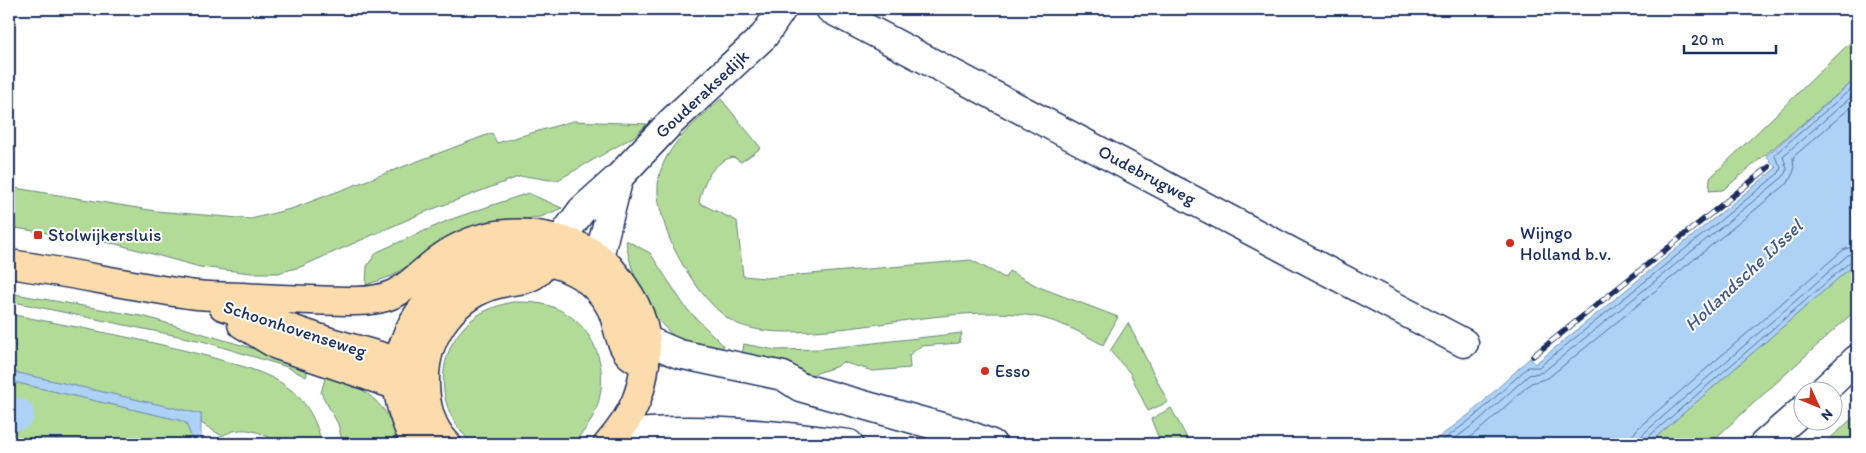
<svg xmlns="http://www.w3.org/2000/svg" width="1866" height="453" font-family="Itim,sans-serif">
	<style>
		.green { fill: #b3db98; stroke: #67857b }
		.water { fill: #add2f6; stroke: #7391b9 }
		.lines { fill: none; stroke-linecap: round; stroke-linejoin: round }
		.shore { stroke: #55709b; stroke-width: 1 }
		.canal { stroke: #add2f6; stroke-width: 32 }
		.minor-casing { stroke: #1b2f5e; stroke-width: 31 }
		.secondary-casing { stroke: #1b2f5e; stroke-width: 31 }
		.primary-casing { stroke: #1b2f5e; stroke-width: 31 }
		.minor { stroke: #fff; stroke-width: 28 }
		.secondary { stroke: #fff; stroke-width: 28 }
		.primary { stroke: #fcdcac; stroke-width: 28 }
		.rail-casing { stroke: #1b2f5e; stroke-width: 5.5 }
		.rail { stroke: #fff; stroke-width: 4; stroke-dasharray: 11; stroke-linecap: butt }
		.poi-dot { fill: #c8321e; stroke: #fff; stroke-width: 2 }
		.labels { text-anchor: middle; stroke-width: 4; stroke-linejoin: round; paint-order: stroke }
		.street-label { font-size: 18px; fill: #1b2f5e; stroke: #fff }
		.poi-label { font-size: 18px; fill: #1b2f5e; stroke: #fff; text-anchor: start }
		.water-label { font-size: 19px; font-style: italic; fill: #405884; stroke: #fff }
	</style>
	<rect width="100%" height="100%" fill="#fff"/>
	<filter id="ink" filterUnits="userSpaceOnUse"><feTurbulence type="fractalNoise" baseFrequency=".02" numOctaves="2"/><feDisplacementMap in="SourceGraphic" scale="10" xChannelSelector="R" yChannelSelector="G"/><feConvolveMatrix kernelMatrix="1 2 1 2 8 2 1 2 1" color-interpolation-filters="sRGB"/></filter>
	<g filter="url(#ink)">
		<g class="green">
			<polygon points="1857,36 1857,78 1723,190 1709,191 1710,178"/>
			<path d="M721,99L761,148L741,162L733,157C711,163 703,182 699,203L737,221L743,276L765,278L971,260L1005,278L1009,271L1039,287L1118,317L1103,345C1075,329 1049,316 1016,314C953,309 890,325 828,330C799,332 766,335 738,324C709,312 675,258 666,229C663,218 658,205 658,193C655,152 695,123 721,99Z"/>
			<path d="M573,121L647,124L635,136L558,180C544,181 533,175 518,177L425,212L300,267L278,273H251L200,267L116,244L9,227V187L156,211L251,219L294,208L492,133L497,143Z"/>
			<polygon points="528,193 562,208 541,217 503,221 424,255 392,276 366,285 367,266 377,252 449,220"/>
			<path d="M626,240L650,253L686,308L723,345V353C714,351 705,350 696,348C656,336 630,278 626,240Z"/>
			<polygon points="1857,262 1857,309 1709,444 1648,444"/>
			<polygon points="9,293 146,317 309,365 306,377 287,367 202,341 9,301"/>
			<path d="M512,302C524,302 535,302 547,305C610,324 619,405 571,444H474C437,416 433,359 465,326C478,312 495,306 512,302Z"/>
			<path d="M9,314C76,327 144,339 210,357C237,365 267,371 290,389C308,403 317,423 322,444H278C262,431 242,424 222,436L201,423V414L9,371Z"/>
			<polygon points="1128,323 1168,402 1148,411 1130,373 1110,351"/>
			<polygon points="962,333 959,343 921,346 909,355 910,368 873,371 842,362 838,366 811,375 742,356 744,344 775,350 821,349"/>
			<path d="M327,371C360,385 393,405 397,444H343L338,424L321,393Z"/>
			<polygon points="9,381 179,420 186,423 194,444 9,444"/>
			<polygon points="1171,408 1187,438 1198,444 1161,444 1151,419"/>
			<polygon points="1857,414 1857,444 1824,444"/>
		</g>
		<g class="water">
			<polygon points="1857,78 1857,262 1648,444 1430,444 1471,413 1530,358 1535,364 1776,168 1766,156"/>
			<polygon points="9,371 201,414 201,444 194,444 186,423 179,420 9,381"/>
		</g>
		<g class="lines">
			<g class="shore">
				<polyline points="1438,444 1474,417 1528,367 1539,367 1779,173 1781,167 1774,155 1857,84"/>
				<polyline points="1448,444 1478,421 1529,375 1543,372 1783,177 1787,169 1783,156 1857,92"/>
				<polyline points="1461,444 1483,427 1531,383 1548,378 1788,183 1794,171 1793,157 1857,102"/>
				<polyline points="1631,444 1633,435 1638,428 1843,250 1857,245"/>
				<polyline points="1639,444 1643,434 1848,255 1857,252"/>
				<polyline points="1645,444 1647,438 1852,260 1857,259"/>
			</g>
			<polyline class="canal" points="9,412 18,414"/>
			<defs>
				<g id="minor">
					<polyline points="830,9 1464,343"/>
					<polyline points="560,240 582,210 619,177 671,122 764,36 782,9"/>
					<polyline points="599,257 619,177"/>
				</g>
				<g id="secondary">
					<polyline points="646,340 679,354 783,376 800,387 966,434 992,444"/>
					<polyline points="1824,390 1857,359"/>
					<path d="M616,435C692,426 773,434 849,444"/>
					<polyline points="1764,444 1804,409"/>
				</g>
				<g id="primary">
					<path d="M9,264C69,272 129,286 189,294C207,297 225,296 243,297C281,299 318,301 356,301C404,301 410,279 445,255C478,234 515,229 553,238C575,243 595,251 610,268C628,290 646,317 646,346C645,387 635,414 608,444"/>
					<polyline points="223,306 330,342 390,359 415,370"/>
					<polyline points="242,324 277,345 398,386"/>
					<path d="M416,444C407,426 399,407 398,386C395,325 440,273 499,261C522,257 552,259 573,271C591,280 607,296 614,315C618,327 620,344 629,354C633,358 640,361 645,364"/>
					<path d="M447,444C430,427 425,405 425,381C424,340 450,300 490,286C523,275 531,289 553,252"/>
				</g>
			</defs>
			<use href="#minor" class="minor-casing"/>
			<use href="#secondary" class="secondary-casing"/>
			<use href="#primary" class="primary-casing"/>
			<use href="#minor" class="minor"/>
			<use href="#secondary" class="secondary"/>
			<use href="#primary" class="primary"/>
			<defs>
				<polyline id="rail" points="1533,356 1769,167"/>
			</defs>
			<use href="#rail" class="rail-casing"/>
			<use href="#rail" class="rail"/>
		</g>
	</g>
	<g class="poi-dot">
		<rect x="33" y="230" width="10" height="10" rx="2.5"/>
		<circle cx="1510" cy="243" r="5"/>
		<circle cx="985" cy="371" r="5"/>
	</g>
	<g class="labels">
		<g class="street-label">
			<text transform="translate(702 94) rotate(-43)" y="6">Gouderaksedijk</text>
			<text transform="translate(1147 175) rotate(28)" y="6">Oudebrugweg</text>
			<text transform="translate(295 329) rotate(18)" y="6">Schoonhovenseweg</text>
		</g>
		<g class="poi-label">
			<text x="1520" y="239">Wijngo<tspan x="1520" dy="21">Holland b.v.</tspan></text>
			<text x="48" y="241">Stolwijkersluis</text>
			<text x="995" y="377">Esso</text>
		</g>
		<g class="water-label">
			<text transform="translate(1743 275) rotate(-43)" y="7">Hollandsche IJssel</text>
		</g>
	</g>
	<rect width="1866" height="453" fill="none" stroke="#fff" stroke-width="30"/>
	<rect x="15" y="15" width="1836" height="423" fill="none" stroke="#1b2f5e" stroke-width="2" filter="url(#ink)"/>
	<g transform="translate(1818 406) rotate(134)"><circle r="24" fill="#ffffff" stroke="#a4acbf"/>
	<path d="M0-4L9 19L0 12L-9 19Z" fill="#c8321e"/>
	<text y="-8" font-size="14" font-weight="bold" text-anchor="middle" fill="#1b2f5e">N</text>
	</g>
	<path d="M1684 45v8h92v-8" fill="none" stroke="#1b2f5e" stroke-width="2.5"/>
	<text x="1691" y="45" font-size="15" fill="#1b2f5e" stroke="#ffffff" stroke-width="4" paint-order="stroke">20 m</text>
</svg>
